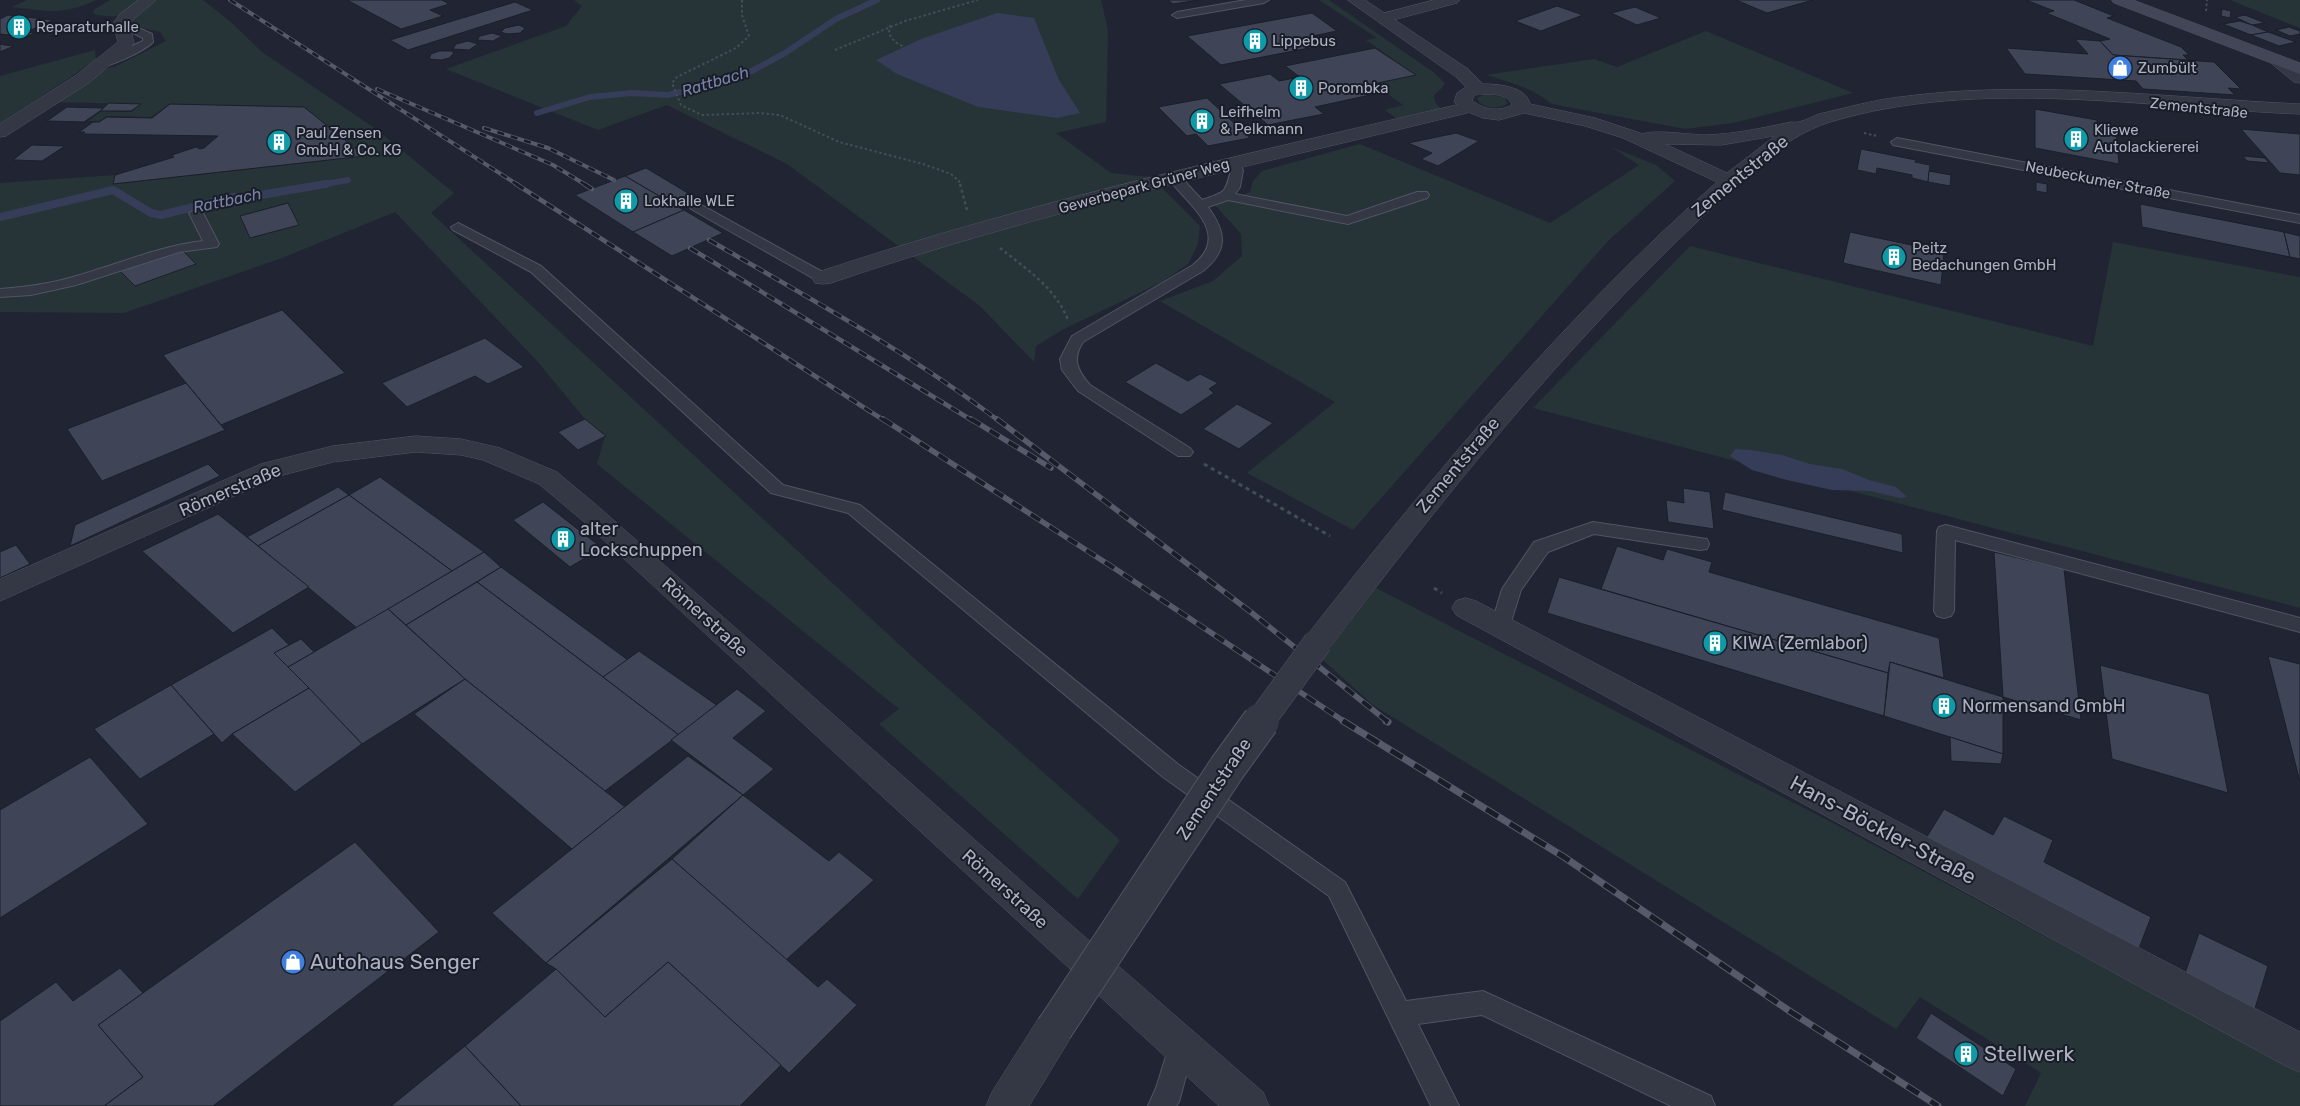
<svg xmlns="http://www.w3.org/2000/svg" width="2300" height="1106" font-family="Rubik,sans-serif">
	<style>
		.green { fill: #263337 }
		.water { fill: #363d59 }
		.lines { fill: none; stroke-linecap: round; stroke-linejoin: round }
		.stream-far1 { stroke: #363d59; stroke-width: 6 }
		.stream { stroke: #363d59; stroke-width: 8 }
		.building { fill: #3f4456; stroke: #1b1f2a }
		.service-casing { stroke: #515462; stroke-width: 2 }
		.minor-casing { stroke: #515462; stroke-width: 1 }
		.tertiary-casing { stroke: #515462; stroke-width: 1 }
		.secondary-casing { stroke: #515462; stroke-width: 1 }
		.path-far2 { stroke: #424e54; stroke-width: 2; stroke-dasharray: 2.5 2.5; stroke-linecap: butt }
		.path-far1 { stroke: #424e54; stroke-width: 2.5; stroke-dasharray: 3 3; stroke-linecap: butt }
		.path { stroke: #424e54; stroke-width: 3; stroke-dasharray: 4 4; stroke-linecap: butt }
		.service { fill: #343744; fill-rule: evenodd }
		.minor { fill: #343744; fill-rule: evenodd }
		.tertiary { fill: #343744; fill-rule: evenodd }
		.secondary { fill: #424657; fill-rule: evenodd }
		.rail-far3-casing { stroke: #565a6b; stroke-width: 4 }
		.rail-far2-casing { stroke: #565a6b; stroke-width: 4.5 }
		.rail-far1-casing { stroke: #565a6b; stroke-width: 5.5 }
		.rail-casing { stroke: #565a6b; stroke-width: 7 }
		.rail-far3 { stroke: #191d28; stroke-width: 2.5; stroke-dasharray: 7; stroke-linecap: butt }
		.rail-far2 { stroke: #191d28; stroke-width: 3; stroke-dasharray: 9; stroke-linecap: butt }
		.rail-far1 { stroke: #191d28; stroke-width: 4; stroke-dasharray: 11; stroke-linecap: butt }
		.rail { stroke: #191d28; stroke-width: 5; stroke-dasharray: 14; stroke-linecap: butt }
		.tertiary-bridge-far1-casing { stroke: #515462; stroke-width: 29; stroke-linecap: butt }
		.tertiary-bridge-casing { stroke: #515462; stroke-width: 38; stroke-linecap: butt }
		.tertiary-bridge-far1 { stroke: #343744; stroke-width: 28 }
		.tertiary-bridge { stroke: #343744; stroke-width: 36 }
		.labels { text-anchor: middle; stroke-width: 4; stroke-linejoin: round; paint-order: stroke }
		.far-poi-label { font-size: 15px; fill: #aeb1c1; stroke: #191d28; text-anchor: start }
		.far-street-label { font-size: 15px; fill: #aeb1c1; stroke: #191d28 }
		.far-water-label { font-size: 16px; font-style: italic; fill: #7983a7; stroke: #191d28 }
		.street-label { font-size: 18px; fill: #aeb1c1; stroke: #191d28 }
		.poi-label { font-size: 18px; fill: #aeb1c1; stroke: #191d28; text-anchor: start }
		.near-street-label { font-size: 21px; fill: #aeb1c1; stroke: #191d28 }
		.near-poi-label { font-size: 21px; fill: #aeb1c1; stroke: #191d28; text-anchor: start }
	</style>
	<rect width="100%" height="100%" fill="#212533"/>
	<g class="green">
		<path d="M27,0H96C61,16 48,11 12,7Z"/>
		<path d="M110,0H144C125,15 118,20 94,14L93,10Z"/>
		<polygon points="149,0 203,0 232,23 262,52 376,129 454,193 431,213 917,661 1120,840 1078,899 879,724 899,709 597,464 605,436 585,419 537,361 395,212 282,258 124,313 0,312 0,183 115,175 114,184 364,156 304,107 169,104 151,117 107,116 99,121 88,121 102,111 131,112 141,104 47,102 90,73 116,66 166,41 160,32 121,23"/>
		<polygon points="574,0 1101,0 1108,30 1106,122 1056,133 1111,173 1151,177 1200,226 1198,244 1188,264 1162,282 1062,330 1036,346 1034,362 980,306 787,164 667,105 598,130 446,69 566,26 582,6"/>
		<polygon points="1319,0 1329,0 1433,72 1445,83 1442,88 1434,95 1435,102 1442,110 1397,119 1385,110 1403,105 1373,84 1415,75 1366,40 1377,38"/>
		<polygon points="2230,0 2300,0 2300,28"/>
		<path d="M1706,31L1853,93L1733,123L1685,129L1552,104C1532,88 1510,82 1486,75L1594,59L1617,67Z"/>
		<polygon points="95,50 96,60 0,124 0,76"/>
		<path d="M1485,94L1504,97L1508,103C1499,110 1481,109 1477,98Z"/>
		<polygon points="1360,144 1550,223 1639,165 1611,147 1656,165 1675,181 1608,241 1353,530 1247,473 1335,402 1160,301 1213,281 1242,256 1241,234 1215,205 1250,192 1253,181 1262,171"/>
		<polygon points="2113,242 2300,277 2300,608 1533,408 1690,246 2093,346"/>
		<polygon points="1376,588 1831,822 2300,1072 2300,1106 2025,1106 2041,1073 1920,997 1896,1029 1373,705 1322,659"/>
	</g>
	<g class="water">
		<polygon points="997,13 1034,18 1059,80 1080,113 1057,118 978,107 897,74 876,60 921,39"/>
		<polygon points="1735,449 1751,450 1782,455 1810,464 1842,469 1869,480 1896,487 1907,497 1900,498 1870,491 1832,490 1787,480 1752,470 1730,456"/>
	</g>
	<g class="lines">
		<g class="stream-far1">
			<polyline points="537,113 590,97 632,93 668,95 720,82 752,71 785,53 836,19 877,0"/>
			<polyline points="319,185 348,180"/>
		</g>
		<polyline class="stream" points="0,217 113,190 151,213 161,215 234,197 249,197 326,184"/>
	</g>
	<g class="building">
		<polygon points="347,0 442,0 449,4 430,10 443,16 401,29"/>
		<polygon points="1168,0 1199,0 1173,4"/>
		<polygon points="1736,0 1813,0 1767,13"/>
		<polygon points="2026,0 2074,0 2114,16 2107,18 2181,47 2189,55 2183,55 2188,60 2113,55 2100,41 2110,39 2046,13 2054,11"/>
		<polygon points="515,2 533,10 408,50 390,40"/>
		<polygon points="1557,6 1583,15 1541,31 1515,21"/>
		<polygon points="1635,7 1661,18 1637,25 1611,13"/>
		<polygon points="2222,9 2231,11 2230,18 2221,16"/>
		<polygon points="1312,13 1337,31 1313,36 1325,45 1221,65 1187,36"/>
		<polygon points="8,15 53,20 27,32 35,33 26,37 0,34 0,19"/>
		<polygon points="2245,15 2265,23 2252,25 2235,17"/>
		<polygon points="2240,21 2252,25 2268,32 2251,35 2223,24"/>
		<polygon points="519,25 525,28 520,33 507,34 501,32 505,28"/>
		<polygon points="2289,27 2300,31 2300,34 2290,36 2276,30"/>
		<polygon points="2268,32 2296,42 2279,46 2251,35"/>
		<polygon points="492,33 502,36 493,41 477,40 480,36"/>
		<polygon points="2075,39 2100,41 2113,55 2214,62 2241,89 2228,88 2235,95 2143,89 2136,81 2025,74 2006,48 2088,54"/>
		<polygon points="468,41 478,44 469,50 453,49 456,44"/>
		<polygon points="0,44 5,45 14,46 0,52"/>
		<polygon points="1375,48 1416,75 1373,84 1384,92 1315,107 1324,114 1268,125 1219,84 1270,74 1279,81 1300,77 1285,66"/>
		<polygon points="439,51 451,51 454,53 449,58 441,60 429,59 431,54"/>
		<polygon points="1207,98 1250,138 1208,146 1196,134 1187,136 1158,107"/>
		<polygon points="109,103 141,104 131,111 100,111"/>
		<polygon points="170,104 304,107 365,156 113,184 115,175 174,157 172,155 196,147 200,149 204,148 218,136 83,134 85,132 79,132 93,122 99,122 107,117 152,118"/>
		<polygon points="67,107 102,108 103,109 84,122 47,121"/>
		<polygon points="2035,109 2097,120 2097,126 2116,130 2119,164 2035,148"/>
		<polygon points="2241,129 2300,134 2300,175 2280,173"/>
		<polygon points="1456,133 1479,141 1438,166 1421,159 1432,153 1408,143"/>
		<polygon points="32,145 65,146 42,161 13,160"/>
		<polygon points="1861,149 1916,160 1915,162 1930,165 1928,182 1912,178 1912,175 1877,168 1876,174 1857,170"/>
		<polygon points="2243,156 2265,158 2269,163 2247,161"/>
		<polygon points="646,168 698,199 678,207 625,176"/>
		<polygon points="1929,171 1951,175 1950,186 1928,182"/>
		<polygon points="625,176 678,207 684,210 633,232 575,195"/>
		<polygon points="2036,182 2047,184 2047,193 2036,191"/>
		<polygon points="288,203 299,225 250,238 240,216"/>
		<polygon points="2140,204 2284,232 2290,257 2142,227"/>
		<polygon points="684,210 723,233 672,256 633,232"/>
		<polygon points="1850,232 1944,252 1941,285 1843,263"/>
		<polygon points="2284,232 2300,236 2300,259 2290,257"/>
		<polygon points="181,249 196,264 135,286 120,271"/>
		<polygon points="282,310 345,373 221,425 163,355"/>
		<polygon points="485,338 524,367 488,384 475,376 407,407 382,383"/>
		<polygon points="1156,363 1188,381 1200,374 1218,383 1209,389 1214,393 1181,415 1125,382"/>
		<polygon points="186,383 225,430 102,481 67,429"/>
		<polygon points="1237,404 1273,423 1239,449 1203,429"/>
		<polygon points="585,419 606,436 578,450 558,432"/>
		<polygon points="208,464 220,476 70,546 75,525"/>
		<polygon points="380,477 484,552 452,571 349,495"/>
		<polygon points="338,487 349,495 258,546 247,537"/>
		<polygon points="1683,488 1710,492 1714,529 1668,522 1666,500 1684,503"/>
		<polygon points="1725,492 1902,534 1903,553 1722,510"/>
		<polygon points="349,495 452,571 357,628 258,546"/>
		<polygon points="543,502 602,548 570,567 513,520"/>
		<polygon points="218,514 309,587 233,633 142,551"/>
		<polygon points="16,545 30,564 0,578 0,552"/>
		<polygon points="1617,546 1663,560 1667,549 1712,562 1709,572 1939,638 1944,678 1890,662 1888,673 1601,589"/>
		<polygon points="484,552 501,567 406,625 388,609"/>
		<polygon points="1994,552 2064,569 2081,720 2003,697"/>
		<polygon points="501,567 628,660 603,677 477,582"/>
		<polygon points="1559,577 1888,673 1884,716 1547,613"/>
		<polygon points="477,582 603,677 679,735 605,791 465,679 406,625"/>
		<polygon points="388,609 465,679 362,744 288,667"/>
		<polygon points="272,628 289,645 274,653 309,688 232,734 222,743 171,685"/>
		<polygon points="301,639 314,652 288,667 274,653"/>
		<polygon points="639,651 718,706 679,735 603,677"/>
		<polygon points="2268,656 2300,664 2300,782"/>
		<polygon points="1890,662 2003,697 2003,754 1884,716"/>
		<polygon points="2100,665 2209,694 2228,793 2112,759"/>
		<polygon points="465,679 625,807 572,849 414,714"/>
		<polygon points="171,685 214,734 140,779 94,729"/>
		<polygon points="309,688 362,744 295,792 232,734"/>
		<polygon points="737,689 766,711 733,738 774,769 743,795 671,740"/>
		<polygon points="1950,737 2003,754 2001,764 1951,761"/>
		<polygon points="688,756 743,795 546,963 492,913"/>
		<polygon points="90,757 148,824 0,918 0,810"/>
		<polygon points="743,795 829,861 839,852 874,880 786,960 672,859"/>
		<polygon points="1944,809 1993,835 2004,816 2053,840 2044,862 2151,917 2136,956 1923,843"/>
		<polygon points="355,842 439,932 213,1106 104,1106 143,1077 98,1025"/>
		<polygon points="672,859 818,987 827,979 857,1005 789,1073 668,962 605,1017 556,969 546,963"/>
		<polygon points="2199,933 2268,966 2253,1015 2183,979"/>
		<polygon points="668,962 781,1065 740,1106 521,1106 465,1046 556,969 605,1017"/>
		<polygon points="120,968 143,993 98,1025 143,1077 104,1106 0,1106 0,1021 56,982 73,1001"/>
		<polygon points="1931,1013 2016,1069 2003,1096 1916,1038"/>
		<polygon points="465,1046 521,1106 391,1106"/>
	</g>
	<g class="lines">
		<defs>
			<g id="service">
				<polygon points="1246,0 1269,0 1264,3 1177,18 1172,15 1177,12"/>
				<path d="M121,20L152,34L153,42C146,50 105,70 95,67L93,65L95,63L143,41V38L117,25V21Z"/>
				<polygon points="1897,138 2300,215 2300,223 1893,145 1891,142"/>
				<path d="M1232,159L1237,160L1243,170L1240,187L1235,194L1347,216L1417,192H1427L1429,195L1427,198L1348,224L1228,200L1208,207C1226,232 1229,250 1203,271L1083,342C1072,359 1077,370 1090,385L1190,448L1193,452L1190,456H1178L1078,391L1062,370L1060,359L1072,336L1193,265C1233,233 1186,203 1167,177L1168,174H1178L1202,200C1225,192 1225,194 1231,170L1226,163Z"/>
				<polygon points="696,202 828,275 830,278 823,282 818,281 691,209 689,206"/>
				<path d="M196,209L203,213L219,244L217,247L179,252L76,285L31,295L0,297V289C25,287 49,284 73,277C117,265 158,246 203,241L189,213Z"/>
				<polygon points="458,223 541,266 783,485 860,505 1179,765 1345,882 1406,1001 1483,991 1711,1096 1715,1106 1671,1106 1482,1015 1418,1024 1459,1106 1431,1106 1329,896 1163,777 848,513 771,493 531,272 453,230 451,227"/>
				<polygon points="1593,522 1700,538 1707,539 1709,544 1707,549 1700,550 1594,534 1548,552 1521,590 1508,631 1501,633 1494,631 1491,626 1502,589 1534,542"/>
				<polygon points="1946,525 2300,618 2300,632 1955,540 1954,611 1951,616 1944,618 1937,616 1934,611 1937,531 1939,527"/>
				<polygon points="1181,1033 1190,1037 1194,1046 1179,1102 1176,1106 1148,1106 1156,1088 1172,1037"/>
			</g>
			<g id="minor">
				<polygon points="139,0 156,0 129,23 134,43 132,46 90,82 6,136 0,137 0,124 78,74 118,42 113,23 120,14"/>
				<polygon points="1434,0 1460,0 1457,3 1382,23 1377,21 1374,18 1377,15"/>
				<path d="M1469,102L1475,103L1478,107L1475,111C1259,164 1041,211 831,283L823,284L815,283L812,278L815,273C1029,202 1250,153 1469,102Z"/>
				<polygon points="416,436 461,439 500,448 557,472 601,509 1054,910 1263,1092 1269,1106 1219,1106 583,521 539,484 483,460 461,455 416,452 333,462 279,476 0,601 0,579 261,464 333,446"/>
				<polygon points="1466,598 1476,601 2300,1032 2300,1072 2286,1066 1456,615 1452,608 1456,601"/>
			</g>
			<g id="tertiary">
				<path d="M1348,0H1365L1468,69L1483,84C1497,84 1526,86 1530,104L1595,118L1643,134C1655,129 1690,135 1706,135C1735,134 1763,128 1791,122C1801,124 1810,117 1819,114C1846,108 1873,100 1900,97C2033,79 2167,98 2300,104V114C2147,108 1979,77 1830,122C1779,138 1737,184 1700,219C1561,350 1443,498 1328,650L1318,653L1308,650L1303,642L1308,634C1434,474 1563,318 1717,182L1623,138L1585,126L1524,113L1499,120L1483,118L1463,110L1454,102L1457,93L1466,87L1456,77ZM1479,94C1490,94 1508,93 1512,105C1499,112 1483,110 1472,100L1474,96ZM1775,136L1727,173L1665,144L1721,145Z"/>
				<polygon points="2278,56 2284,58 2300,70 2300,83 2294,82 2272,64 2270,61 2272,58"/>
				<polygon points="1054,1011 1068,1016 1073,1029 1068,1042 1029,1106 986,1106 992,1092 1040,1016"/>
			</g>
			<polygon id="secondary" points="2112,0 2133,0 2300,63 2300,74 2114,3"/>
		</defs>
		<use href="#service" class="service-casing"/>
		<use href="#minor" class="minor-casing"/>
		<use href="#tertiary" class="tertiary-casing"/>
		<use href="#secondary" class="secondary-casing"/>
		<g class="path-far2">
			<polyline points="742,0 742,15 749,36 736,48 677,77 672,83 681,105 702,115 760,113 780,115 839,142 923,164 951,174 959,181 960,185"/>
			<polyline points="2206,11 2207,0"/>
			<polyline points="890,25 889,34 895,42 904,47"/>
			<polyline points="835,50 905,21 978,0"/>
			<polyline points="1864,133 1877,136"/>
		</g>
		<g class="path-far1">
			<polyline points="960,184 967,210"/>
			<path d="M1000,248C1026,269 1055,287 1068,320"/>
		</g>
		<g class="path">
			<polyline points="1204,464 1330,536"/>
			<polyline points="1434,588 1442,593"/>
		</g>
		<use href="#service" class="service"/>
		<use href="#minor" class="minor"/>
		<use href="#tertiary" class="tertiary"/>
		<use href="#secondary" class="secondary"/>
		<defs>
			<g id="rail-far3">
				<polyline points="230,0 518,185"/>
				<polyline points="377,89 553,165 586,185"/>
				<polyline points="484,128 548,148 614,180"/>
			</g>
			<g id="rail-far2">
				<polyline points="516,184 885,421"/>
				<polyline points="584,184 592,189"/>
				<path d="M709,240C807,297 908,352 999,421"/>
				<polyline points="690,248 973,421"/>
			</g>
			<g id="rail-far1">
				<polyline points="883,419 1117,570 1345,722"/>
				<polyline points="971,419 1051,468"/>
				<polyline points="997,419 1252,613 1388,722"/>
			</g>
			<g id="rail">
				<polyline points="1343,721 1564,857 1791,1012 1938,1106"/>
				<polyline points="1386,721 1388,722"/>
			</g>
		</defs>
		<use href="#rail-far3" class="rail-far3-casing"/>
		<use href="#rail-far2" class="rail-far2-casing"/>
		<use href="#rail-far1" class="rail-far1-casing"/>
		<use href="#rail" class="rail-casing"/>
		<use href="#rail-far3" class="rail-far3"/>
		<use href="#rail-far2" class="rail-far2"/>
		<use href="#rail-far1" class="rail-far1"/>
		<use href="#rail" class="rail"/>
		<defs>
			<polyline id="tertiary-bridge-far1" points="1260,722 1318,642"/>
			<polyline id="tertiary-bridge" points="1054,1029 1227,768 1261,721"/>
		</defs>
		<use href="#tertiary-bridge-far1" class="tertiary-bridge-far1-casing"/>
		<use href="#tertiary-bridge" class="tertiary-bridge-casing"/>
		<use href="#tertiary-bridge-far1" class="tertiary-bridge-far1"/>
		<use href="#tertiary-bridge" class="tertiary-bridge"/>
	</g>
	<defs>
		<symbol id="building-disc" viewBox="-11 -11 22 22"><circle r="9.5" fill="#0f9aa8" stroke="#191d28"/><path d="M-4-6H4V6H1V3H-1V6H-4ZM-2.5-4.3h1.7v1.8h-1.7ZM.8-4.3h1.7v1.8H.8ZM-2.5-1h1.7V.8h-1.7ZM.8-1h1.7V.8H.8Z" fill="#fff"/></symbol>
		<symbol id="shop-disc" viewBox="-11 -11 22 22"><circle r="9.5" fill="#3f7fe0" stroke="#191d28"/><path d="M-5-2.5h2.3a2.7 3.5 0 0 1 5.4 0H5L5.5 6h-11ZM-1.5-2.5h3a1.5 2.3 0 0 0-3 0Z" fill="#fff"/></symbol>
	</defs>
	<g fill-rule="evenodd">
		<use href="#building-disc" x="5" y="13" width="28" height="28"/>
		<use href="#building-disc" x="1241" y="27" width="28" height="28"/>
		<use href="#shop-disc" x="2106" y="54" width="28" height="28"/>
		<use href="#building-disc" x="1287" y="74" width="28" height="28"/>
		<use href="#building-disc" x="1188" y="107" width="28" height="28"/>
		<use href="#building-disc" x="2062" y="125" width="28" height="28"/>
		<use href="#building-disc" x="265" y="128" width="28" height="28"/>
		<use href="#building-disc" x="612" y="187" width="28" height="28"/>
		<use href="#building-disc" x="1880" y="243" width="28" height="28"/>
		<use href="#building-disc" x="549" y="525" width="28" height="28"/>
		<use href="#building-disc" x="1701" y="629" width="28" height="28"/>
		<use href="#building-disc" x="1930" y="692" width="28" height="28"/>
		<use href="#shop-disc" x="279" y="948" width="28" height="28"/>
		<use href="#building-disc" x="1952" y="1040" width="28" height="28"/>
	</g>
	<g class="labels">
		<g class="far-poi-label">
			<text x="36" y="32">Reparaturhalle</text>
			<text x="1272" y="46">Lippebus</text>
			<text x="2138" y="73">Zumbült</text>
			<text x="1318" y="93">Porombka</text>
			<text x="1220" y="117">Leifhelm<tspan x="1220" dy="17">&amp; Pelkmann</tspan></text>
			<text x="2094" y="135">Kliewe<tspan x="2094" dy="17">Autolackiererei</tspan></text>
			<text x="296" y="138">Paul Zensen<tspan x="296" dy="17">GmbH &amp; Co. KG</tspan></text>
			<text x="644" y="206">Lokhalle WLE</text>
			<text x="1912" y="253">Peitz<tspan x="1912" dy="17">Bedachungen GmbH</tspan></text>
		</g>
		<g class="far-street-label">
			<text transform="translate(2199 108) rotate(6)" y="5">Zementstraße</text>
			<text transform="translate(2098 180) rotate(11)" y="5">Neubeckumer Straße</text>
			<text transform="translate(1144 186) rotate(-15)" y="5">Gewerbepark Grüner Weg</text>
		</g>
		<g class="far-water-label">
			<text transform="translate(715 81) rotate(-17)" y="6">Rattbach</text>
			<text transform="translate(227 200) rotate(-12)" y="6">Rattbach</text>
		</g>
		<g class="street-label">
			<text transform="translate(1740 176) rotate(-39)" y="6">Zementstraße</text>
			<text transform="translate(1458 465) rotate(-50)" y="6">Zementstraße</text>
			<text transform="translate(230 490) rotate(-23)" y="6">Römerstraße</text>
			<text transform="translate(705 617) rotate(42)" y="6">Römerstraße</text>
			<text transform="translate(1214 789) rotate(-56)" y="6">Zementstraße</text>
			<text transform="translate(1005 889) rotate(42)" y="6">Römerstraße</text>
		</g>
		<g class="poi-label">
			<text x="580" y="535">alter<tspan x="580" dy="21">Lockschuppen</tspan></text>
			<text x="1732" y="649">KIWA (Zemlabor)</text>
			<text x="1962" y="712">Normensand GmbH</text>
		</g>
		<g class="near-street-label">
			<text transform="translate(1883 830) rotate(28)" y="7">Hans-Böckler-Straße</text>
		</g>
		<g class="near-poi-label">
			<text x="310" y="969">Autohaus Senger</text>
			<text x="1984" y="1061">Stellwerk</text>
		</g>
	</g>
</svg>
